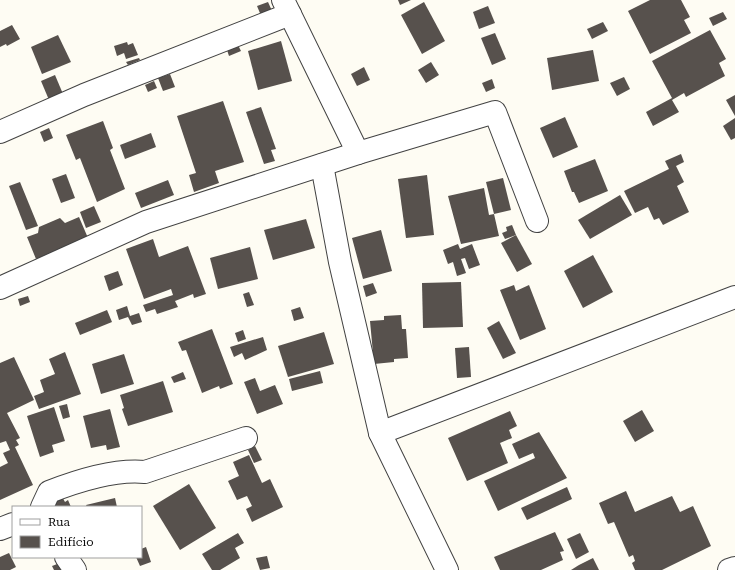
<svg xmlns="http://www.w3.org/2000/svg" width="735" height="570" font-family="'Roboto Serif',serif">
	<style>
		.building { fill: #57514d }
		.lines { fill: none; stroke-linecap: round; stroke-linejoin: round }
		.minor-casing { stroke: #424242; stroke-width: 24 }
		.minor { stroke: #fff; stroke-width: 22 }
	</style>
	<rect width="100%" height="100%" fill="#fefcf3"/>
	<g class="building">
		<polygon points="398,0 411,0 400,5"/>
		<polygon points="650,0 681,0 690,17 684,20 691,33 650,54 628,11"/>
		<polygon points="268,2 273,13 262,18 257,6"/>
		<polygon points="424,2 445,41 422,54 401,15"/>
		<polygon points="488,6 495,23 479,29 473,12"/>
		<polygon points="723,12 727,19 713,26 709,18"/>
		<polygon points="603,22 608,31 592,39 587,29"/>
		<polygon points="12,25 20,39 7,46 6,44 0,47 0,31"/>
		<polygon points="710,30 726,59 719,63 725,76 686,97 684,93 672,100 679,112 653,126 646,112 672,98 652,61"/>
		<polygon points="495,33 506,59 492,65 481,38"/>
		<polygon points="58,35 71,62 42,74 31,47"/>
		<polygon points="281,41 292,81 258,90 248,51"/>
		<polygon points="127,42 128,45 133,43 138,55 126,59 124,53 117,56 114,46"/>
		<polygon points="237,43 241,51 229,56 226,47"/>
		<polygon points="593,50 599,81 552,90 547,58"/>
		<polygon points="139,58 140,60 128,65 126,62"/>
		<polygon points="431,62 439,75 426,83 418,70"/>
		<polygon points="364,67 370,80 357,86 351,74"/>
		<polygon points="170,74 175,87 163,91 158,78"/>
		<polygon points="55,75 63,94 49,100 41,81"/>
		<polygon points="624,77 630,89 617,96 610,83"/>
		<polygon points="492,79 495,88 486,92 482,83"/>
		<polygon points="154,81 157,88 148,92 145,85"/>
		<polygon points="735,95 735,116 726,100"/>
		<polygon points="223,101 244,162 215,171 219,183 194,192 189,175 196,173 177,116"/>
		<polygon points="261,107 276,149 271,150 275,161 264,164 246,112"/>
		<polygon points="565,117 578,147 553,158 540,128"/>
		<polygon points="735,118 735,138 731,140 723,126"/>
		<polygon points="103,121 113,148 110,150 125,189 97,202 80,158 76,160 66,135"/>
		<polygon points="49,128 53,138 44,142 40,132"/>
		<polygon points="151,133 156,147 125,159 120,145"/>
		<polygon points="681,154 684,162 676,166 684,182 677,186 689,212 663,225 659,218 654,220 648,207 635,213 624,191 669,169 665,161"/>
		<polygon points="595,159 608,191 579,203 574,192 572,192 564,171"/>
		<polygon points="66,174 75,198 61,203 52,179"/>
		<polygon points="427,175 434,235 406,238 398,179"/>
		<polygon points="503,178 511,210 494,214 486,182"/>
		<polygon points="168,180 174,195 141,208 135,193"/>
		<polygon points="20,182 38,226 26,230 9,186"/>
		<polygon points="484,188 489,215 494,214 499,236 461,244 448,196"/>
		<polygon points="620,195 632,215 590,239 578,220"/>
		<polygon points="94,206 101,222 86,228 80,212"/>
		<polygon points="79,217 88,238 36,259 27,237 38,233 39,227 60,218 65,223"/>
		<polygon points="306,219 315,248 273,260 264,230"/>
		<polygon points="512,225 516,235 505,239 502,233 507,231 506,227"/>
		<polygon points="381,230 392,271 363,279 352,238"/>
		<polygon points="516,235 532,264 517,272 501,243"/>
		<polygon points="153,239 159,257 188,246 206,294 194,298 193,294 175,301 178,307 157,314 155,309 146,312 143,305 173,295 171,289 144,299 126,249"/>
		<polygon points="458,244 460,249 472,244 480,265 469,269 465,258 461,259 466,273 457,276 453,262 448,264 443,250"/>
		<polygon points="250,247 258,279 218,289 210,258"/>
		<polygon points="593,255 613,292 583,308 564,271"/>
		<polygon points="118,271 123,285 109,291 104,276"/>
		<polygon points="461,282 463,327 423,328 422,283"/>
		<polygon points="373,283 377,293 366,297 363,286"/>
		<polygon points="514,285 516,291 529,285 546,329 520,340 500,290"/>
		<polygon points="249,292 254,305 247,307 243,294"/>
		<polygon points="28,296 30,302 20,306 18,299"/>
		<polygon points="127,306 130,316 139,313 142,322 132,325 128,317 119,320 116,310"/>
		<polygon points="300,307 304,318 294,321 291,310"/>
		<polygon points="107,310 112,322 80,335 75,323"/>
		<polygon points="401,315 402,329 406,329 408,358 394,359 394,362 374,364 370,321 384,320 384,316"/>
		<polygon points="499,321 516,353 503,359 487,328"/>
		<polygon points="212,329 233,384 220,389 219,386 202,393 186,350 182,351 178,342"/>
		<polygon points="243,330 246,339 238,342 235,333"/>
		<polygon points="324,332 334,364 288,377 278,346"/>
		<polygon points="263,337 267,350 245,360 242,353 234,357 230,347"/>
		<polygon points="469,347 471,377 457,378 455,348"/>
		<polygon points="65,352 81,394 39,409 34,396 44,392 40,380 55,374 49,359"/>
		<polygon points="124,354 134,384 101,394 92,364"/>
		<polygon points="14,357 34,400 7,413 20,438 16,440 19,445 15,447 33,485 0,500 0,467 8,463 3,453 10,450 6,441 0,443 0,363"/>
		<polygon points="320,371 323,383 292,391 289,379"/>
		<polygon points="183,372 186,379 174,383 171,377"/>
		<polygon points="255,378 260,391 275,385 283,404 257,414 244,382"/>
		<polygon points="163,381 173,412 128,426 122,409 124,408 120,395"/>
		<polygon points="67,404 70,417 63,419 59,406"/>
		<polygon points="54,407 65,441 52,445 54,452 40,457 27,416"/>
		<polygon points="110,409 120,447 107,450 106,445 91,448 83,416"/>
		<polygon points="642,410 654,431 635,442 623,421"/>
		<polygon points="510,411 517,426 509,430 512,438 500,443 508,463 467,481 448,438"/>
		<polygon points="539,432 567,478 498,511 484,481 535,458 533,453 519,459 512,444"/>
		<polygon points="255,446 262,460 254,463 248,450"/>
		<polygon points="249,455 262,483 270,479 283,507 252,522 246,509 252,506 247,496 237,500 228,481 239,476 233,462"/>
		<polygon points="189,484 216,528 180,550 153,506"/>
		<polygon points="567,487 572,499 527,520 521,508"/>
		<polygon points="626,491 635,512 672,496 680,512 693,506 711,546 662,570 635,570 632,563 635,561 633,555 629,557 614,522 608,524 599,503"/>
		<polygon points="60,493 65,502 68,500 71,507 53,507"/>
		<polygon points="115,498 117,507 87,507 86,505"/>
		<polygon points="555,532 564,551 560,552 563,560 541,570 500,570 494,557"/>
		<polygon points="238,533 244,543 235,548 240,558 220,570 212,570 202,554"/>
		<polygon points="580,533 589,552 576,559 567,539"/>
		<polygon points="146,547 151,562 140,566 136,557 141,557 141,549"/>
		<polygon points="9,553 16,567 10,570 0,570 0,557"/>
		<polygon points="267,556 270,568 260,570 256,558"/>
		<polygon points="593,558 599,570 571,570 579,565"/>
		<polygon points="65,561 70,570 54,570 52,566"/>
	</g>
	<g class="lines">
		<defs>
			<g id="minor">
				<polyline points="283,0 358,153"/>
				<polyline points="0,132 84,95 290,14"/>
				<polyline points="322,165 340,262 380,433 447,570"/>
				<polyline points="0,288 146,222 358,153 495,112 537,221"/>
				<polyline points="380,433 735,297"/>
				<path d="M42,507L49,492C77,481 115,469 145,472L246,438"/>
				<polyline points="0,529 13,524"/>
				<polyline points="66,557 75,570"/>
				<polyline points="729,570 735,568"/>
			</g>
		</defs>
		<use href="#minor" class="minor-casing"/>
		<use href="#minor" class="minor"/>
	</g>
	<rect x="12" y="506" width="130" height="52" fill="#ffffff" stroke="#9f9f9f"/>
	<rect x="20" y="519" width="20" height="6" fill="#ffffff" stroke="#9f9f9f"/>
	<text x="48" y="526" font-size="12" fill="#0f0f0f">Rua</text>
	<rect x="20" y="536" width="20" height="12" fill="#57514d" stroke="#9f9f9f"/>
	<text x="48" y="546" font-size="12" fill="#0f0f0f">Edifício</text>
</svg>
